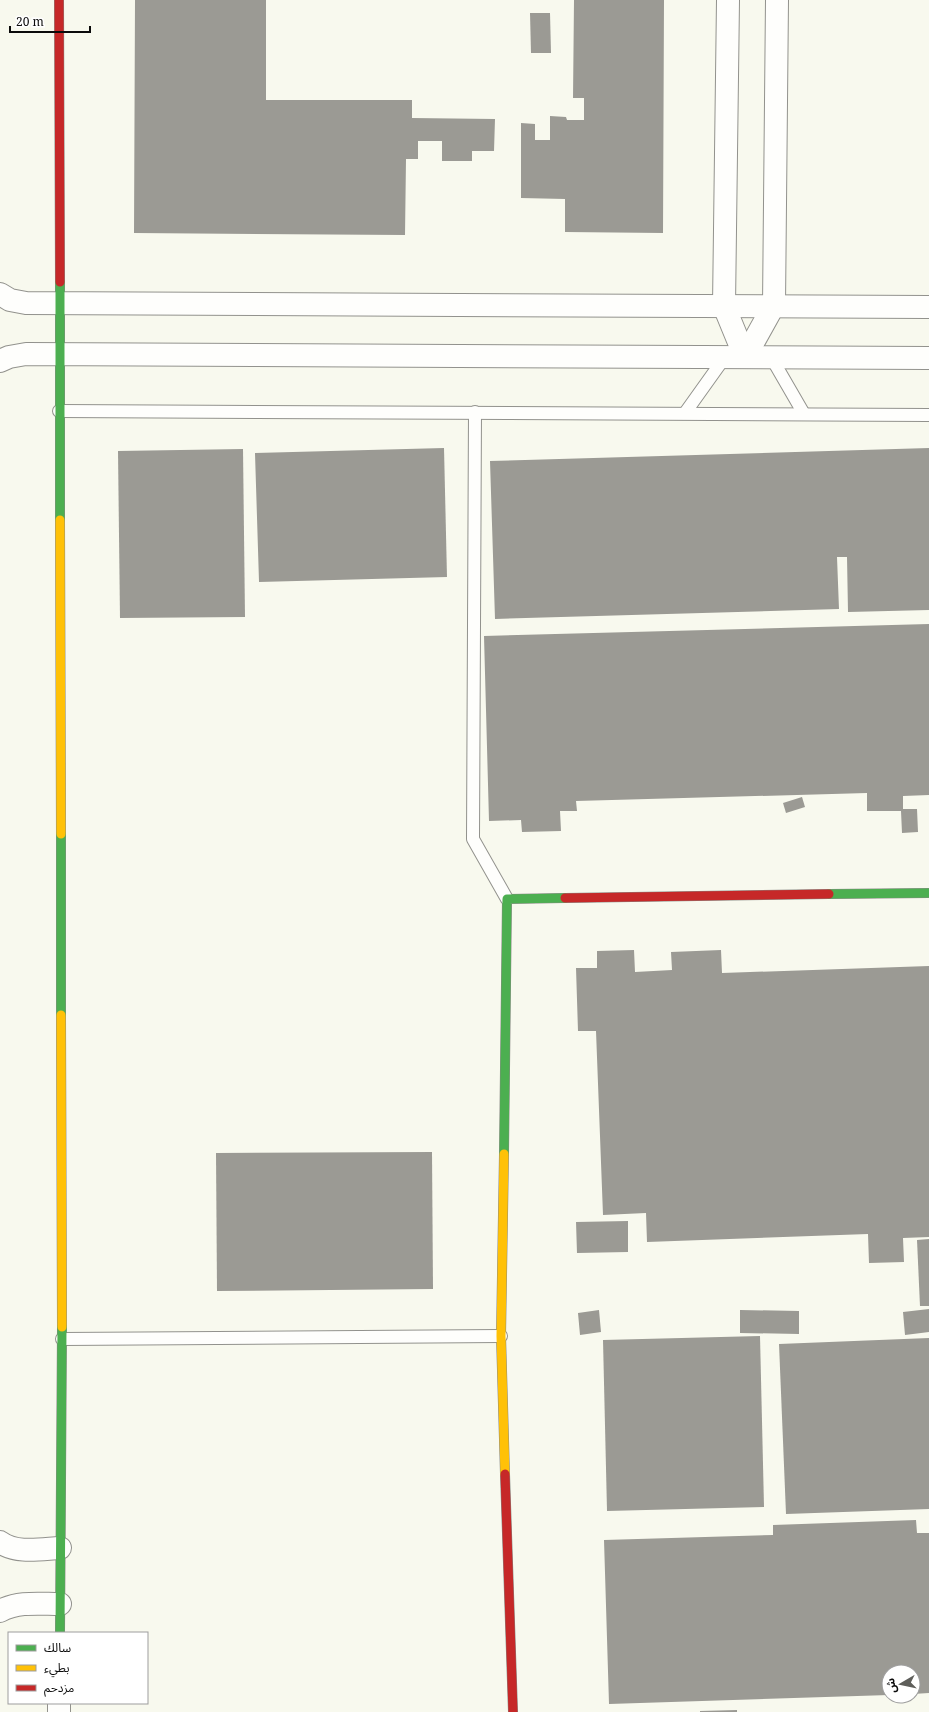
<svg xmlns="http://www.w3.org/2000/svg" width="929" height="1712" font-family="'Noto Serif','Noto Sans Arabic',serif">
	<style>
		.building { fill: #9b9a94 }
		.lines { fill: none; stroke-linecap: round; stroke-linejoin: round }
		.lane-casing { stroke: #92928d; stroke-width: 14 }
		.street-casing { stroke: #92928d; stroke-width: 24 }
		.fast-casing { stroke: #888984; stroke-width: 10 }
		.slow-casing { stroke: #888984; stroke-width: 10 }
		.jam-casing { stroke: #888984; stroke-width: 10 }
		.lane { stroke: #fefefc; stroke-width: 12 }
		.street { stroke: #fefefc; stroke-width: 22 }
		.fast { stroke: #4caf50; stroke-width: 9 }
		.slow { stroke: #ffc107; stroke-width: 9 }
		.jam { stroke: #c62828; stroke-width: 9 }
	</style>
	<rect width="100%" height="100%" fill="#f8f9ee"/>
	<g class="building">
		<polygon points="135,0 266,0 266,100 412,100 412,118 495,119 494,151 472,151 472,161 442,161 442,141 418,141 418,159 406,159 405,235 134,233"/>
		<polygon points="574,0 664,0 663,233 565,232 565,199 521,198 521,123 535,124 535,140 550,140 550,116 566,117 567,120 584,120 584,98 573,98"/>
		<polygon points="530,13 550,13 551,53 531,53"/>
		<polygon points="444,448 447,577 259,582 255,453"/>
		<polygon points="929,448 929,610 848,612 847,557 837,557 839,609 495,619 490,461"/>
		<polygon points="243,449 245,617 120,618 118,451"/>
		<polygon points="929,624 929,795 903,796 903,809 917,809 918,832 902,833 901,811 867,811 867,793 576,801 577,811 560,811 561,831 522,832 521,820 489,821 484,636"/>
		<polygon points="802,797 805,807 786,813 783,803"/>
		<polygon points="634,950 635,972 672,970 671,952 721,950 722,973 929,966 929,1237 903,1238 904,1262 869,1263 868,1234 647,1242 646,1213 603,1215 596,1031 578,1031 576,968 597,968 597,951"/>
		<polygon points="432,1152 433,1289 217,1291 216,1153"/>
		<polygon points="628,1221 628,1252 577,1253 576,1222"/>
		<polygon points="929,1239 929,1306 920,1306 917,1240"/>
		<polygon points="929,1309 929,1332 905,1335 903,1312"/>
		<polygon points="599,1310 601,1332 580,1335 578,1313"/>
		<polygon points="740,1310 799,1311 799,1334 740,1333"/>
		<polygon points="760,1336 764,1507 607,1511 603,1340"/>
		<polygon points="929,1338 929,1509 786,1514 779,1344"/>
		<polygon points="916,1520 917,1533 929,1533 929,1693 913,1694 913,1672 889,1672 889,1695 609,1704 604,1540 773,1535 773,1525"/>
		<polygon points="737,1710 737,1712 700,1712 700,1711"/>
	</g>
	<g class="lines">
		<defs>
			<g id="lane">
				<polyline points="771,357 804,414"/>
				<polyline points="59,411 929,415"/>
				<polyline points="475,412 473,839 507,899"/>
				<polyline points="685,413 725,357"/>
				<polyline points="62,1339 501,1336"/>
			</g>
			<g id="street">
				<polyline points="728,0 724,306 745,357"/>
				<polyline points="0,294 10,300 26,303 929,307"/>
				<polyline points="745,357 774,305 777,0"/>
				<polyline points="0,361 9,357 26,354 929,358"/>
				<path d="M0,1542C16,1554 41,1549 60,1548"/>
				<path d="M0,1611C19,1601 39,1604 60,1604"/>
				<polyline points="59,1712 59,1703"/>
			</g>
			<g id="fast">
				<polyline points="60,282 60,520"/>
				<polyline points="61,834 61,1015"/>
				<polyline points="829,894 929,893"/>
				<polyline points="504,1154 507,899 565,898"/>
				<polyline points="60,1633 62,1327"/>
			</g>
			<g id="slow">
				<polyline points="60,520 61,834"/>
				<polyline points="61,1015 62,1327"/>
				<polyline points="504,1154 501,1336 505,1474"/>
			</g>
			<g id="jam">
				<polyline points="59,0 60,282"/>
				<polyline points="565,898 829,894"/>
				<polyline points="505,1474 513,1712"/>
			</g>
		</defs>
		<use href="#lane" class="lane-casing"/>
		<use href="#street" class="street-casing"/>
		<use href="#fast" class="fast-casing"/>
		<use href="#slow" class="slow-casing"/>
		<use href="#jam" class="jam-casing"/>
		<use href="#lane" class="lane"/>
		<use href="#street" class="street"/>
		<use href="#fast" class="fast"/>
		<use href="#slow" class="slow"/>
		<use href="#jam" class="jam"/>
	</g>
	<rect x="8" y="1632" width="140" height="72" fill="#ffffff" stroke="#9d9d9d"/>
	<rect x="16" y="1645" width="20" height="6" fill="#4caf50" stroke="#9d9d9d"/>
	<text x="44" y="1652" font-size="12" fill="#0b0b0b">سالك</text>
	<rect x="16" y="1665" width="20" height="6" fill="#ffc107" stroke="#9d9d9d"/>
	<text x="44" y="1672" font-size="12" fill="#0b0b0b">بطيء</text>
	<rect x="16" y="1685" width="20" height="6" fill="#c62828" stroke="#9d9d9d"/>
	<text x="44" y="1692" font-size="12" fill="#0b0b0b">مزدحم</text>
	<g transform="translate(901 1684) rotate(261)"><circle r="19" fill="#ffffff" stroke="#9d9d9d"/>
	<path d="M0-3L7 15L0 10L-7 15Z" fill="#5e5e5a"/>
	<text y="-6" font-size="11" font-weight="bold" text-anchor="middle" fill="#0b0b0b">ش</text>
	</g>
	<path d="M10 26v6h80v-6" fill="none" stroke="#0b0b0b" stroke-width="2"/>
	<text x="16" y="26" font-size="12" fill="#0b0b0b" stroke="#ffffff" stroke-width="3" paint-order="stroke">20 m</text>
</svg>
